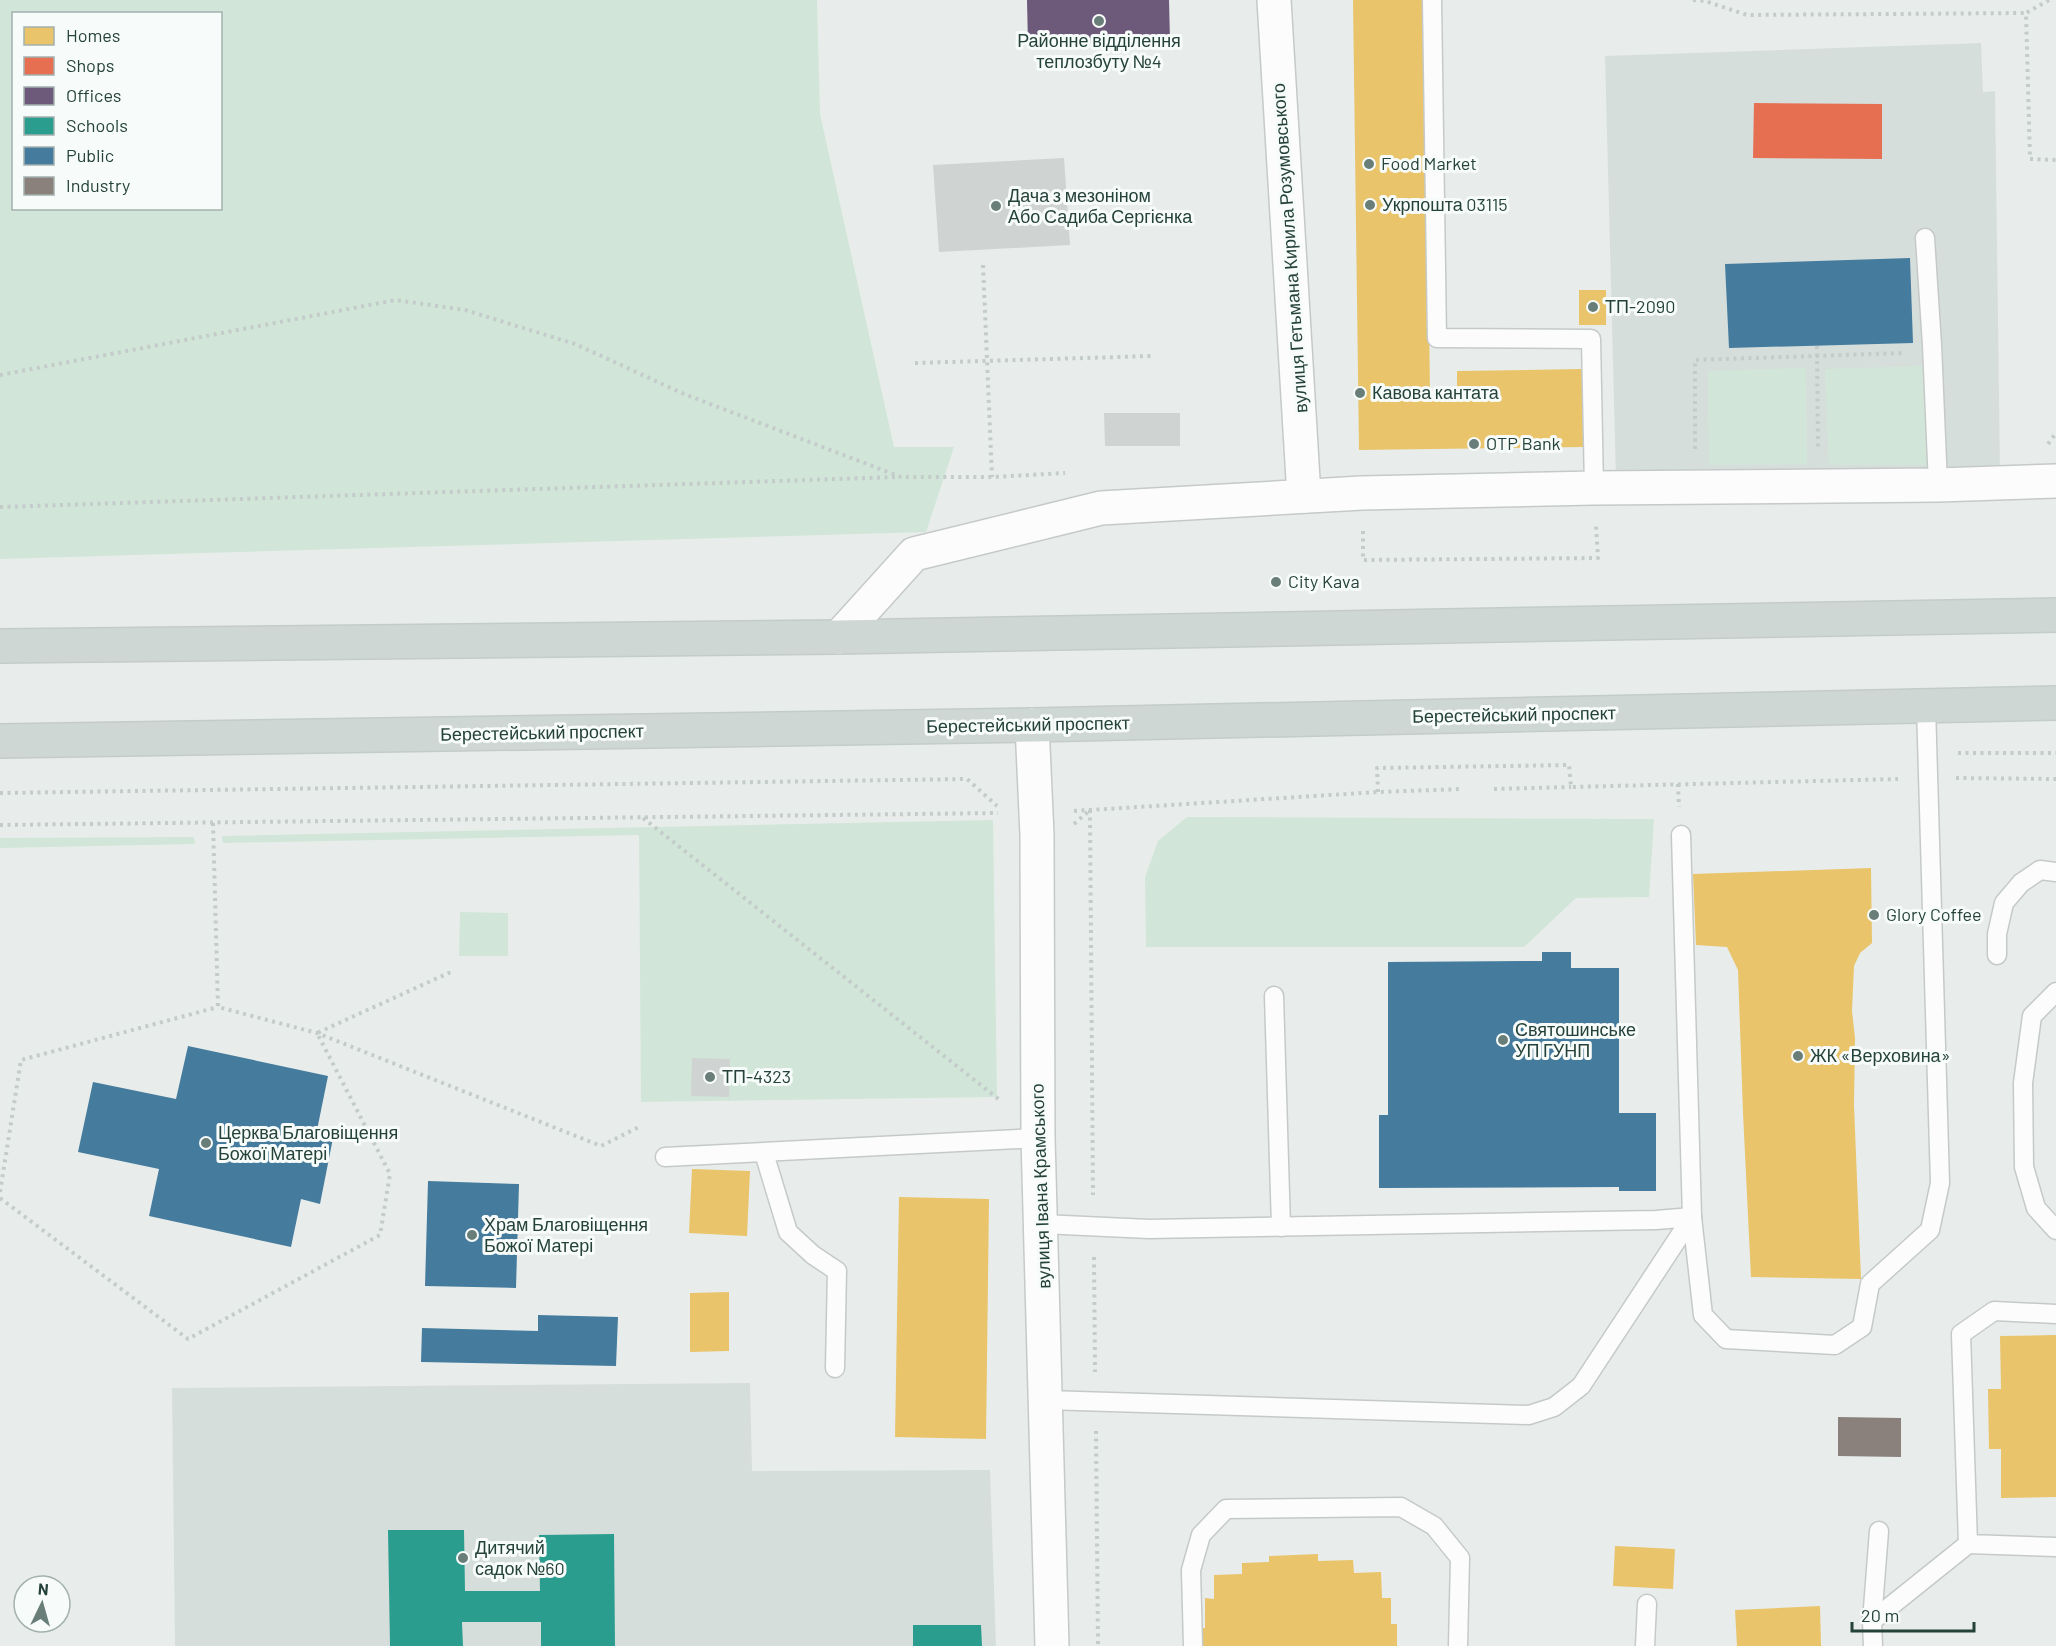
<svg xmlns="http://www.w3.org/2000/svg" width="2056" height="1646" font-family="Barlow,sans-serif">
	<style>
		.built { fill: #d6dedb }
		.green { fill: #d1e6d8; fill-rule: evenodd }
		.homes { fill: #e9c46a }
		.shops { fill: #e76f51 }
		.offices { fill: #6d597a }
		.schools { fill: #2a9d8f }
		.public { fill: #457b9d }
		.industry { fill: #8a817c }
		.building { fill: #cfd4d2 }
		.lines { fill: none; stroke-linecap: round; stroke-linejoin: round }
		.lane-casing { stroke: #c5cac8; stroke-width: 21 }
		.street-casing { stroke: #c5cac8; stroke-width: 36 }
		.primary-casing { stroke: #c3ccc9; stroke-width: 36 }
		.path { stroke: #c3ccca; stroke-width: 4; stroke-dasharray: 3 4.5; stroke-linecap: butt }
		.lane { stroke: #fcfcfc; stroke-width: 18 }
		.street { stroke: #fcfcfc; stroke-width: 33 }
		.primary { stroke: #cfd7d5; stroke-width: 33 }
		.poi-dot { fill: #697e78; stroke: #f7fbf9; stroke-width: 2 }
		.labels { text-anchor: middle; stroke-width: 6; stroke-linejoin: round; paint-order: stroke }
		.poi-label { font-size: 18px; fill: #24423a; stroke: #f7fbf9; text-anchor: start }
		.street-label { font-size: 18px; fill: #24423a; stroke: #f7fbf9 }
	</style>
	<rect width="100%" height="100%" fill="#e8edeb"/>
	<g class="built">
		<polygon points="1981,43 1983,92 1995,91 2000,470 1616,479 1605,56"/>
		<polygon points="750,1383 752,1471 990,1470 996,1646 175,1646 172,1388"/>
	</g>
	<g class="green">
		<path d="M0,0H817L820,114L894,447H954L926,532L0,559ZM14,14H220V208H14Z"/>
		<polygon points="1925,366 1928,465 1829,465 1825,369"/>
		<polygon points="1806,368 1807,464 1709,465 1708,371"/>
		<polygon points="1187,817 1654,819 1649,897 1576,898 1524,947 1146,947 1145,877 1158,841"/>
		<polygon points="993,820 997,1097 641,1102 639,835 223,843 222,836"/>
		<polygon points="194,837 195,844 0,848 0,838"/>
		<polygon points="460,912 508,913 508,956 459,956"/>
	</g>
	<g class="homes">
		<polygon points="1353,0 1425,0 1430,394 1457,394 1457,371 1582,369 1584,447 1359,450"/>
		<rect x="1579" y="290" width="27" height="35"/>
		<polygon points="1871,868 1872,943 1860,953 1854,966 1852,1011 1855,1038 1854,1105 1861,1279 1751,1277 1743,1113 1738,970 1727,947 1696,945 1693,874"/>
		<polygon points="692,1169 750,1171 747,1236 689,1233"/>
		<polygon points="899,1197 989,1199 986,1439 895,1437"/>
		<polygon points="729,1292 729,1351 690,1352 690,1293"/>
		<polygon points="2056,1335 2056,1497 2001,1498 2001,1449 1989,1449 1988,1389 2001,1389 2000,1336"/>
		<polygon points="1615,1546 1675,1549 1673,1589 1613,1586"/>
		<polygon points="1318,1554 1318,1561 1353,1560 1354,1573 1381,1572 1382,1598 1391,1598 1391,1624 1397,1624 1397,1646 1201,1646 1200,1628 1205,1628 1205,1598 1214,1599 1214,1575 1242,1574 1242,1563 1269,1562 1269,1556"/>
		<polygon points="1820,1606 1821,1646 1737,1646 1735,1610"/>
	</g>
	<polygon class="shops" points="1754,103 1882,104 1882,159 1753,158"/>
	<polygon class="offices" points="1027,0 1169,0 1170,41 1028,46"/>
	<g class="schools">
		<polygon points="388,1530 464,1530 465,1591 540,1591 539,1535 614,1534 615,1646 541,1646 541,1622 462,1622 463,1646 390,1646"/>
		<polygon points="913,1625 981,1625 982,1646 913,1646"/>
	</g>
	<g class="public">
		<polygon points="1910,258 1913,343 1729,348 1725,264"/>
		<polygon points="1542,952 1571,952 1571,968 1619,968 1619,1113 1656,1113 1656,1191 1619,1191 1619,1187 1379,1188 1379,1115 1388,1115 1388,962 1542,961"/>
		<polygon points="188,1046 328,1076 317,1130 334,1133 320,1204 301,1199 291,1247 149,1216 159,1169 78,1152 93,1082 176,1099"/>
		<polygon points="428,1181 519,1184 516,1288 425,1286"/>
		<polygon points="538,1315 618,1317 616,1366 421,1362 422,1328 538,1331"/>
	</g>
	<polygon class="industry" points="1838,1417 1901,1418 1901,1457 1838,1456"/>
	<g class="building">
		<polygon points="1064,158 1070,245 939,252 933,165"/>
		<polygon points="1104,413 1180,413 1180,446 1105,446"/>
		<polygon points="692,1058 730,1059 729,1097 691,1096"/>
	</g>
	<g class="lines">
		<defs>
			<g id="lane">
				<polyline points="1432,0 1437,338 1591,339 1594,488"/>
				<polyline points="1925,238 1932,345 1938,485"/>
				<polyline points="1997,955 1997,934 2004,903 2021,883 2040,870 2056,872"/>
				<polyline points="2056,992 2032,1016 2023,1083 2024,1167 2036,1208 2056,1230"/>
				<polyline points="1274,996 1281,1227"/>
				<polyline points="764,1153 788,1232 813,1255 837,1271 835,1368"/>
				<polyline points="665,1157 1038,1138"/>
				<polyline points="1692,1217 1703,1315 1726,1339 1835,1345 1862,1327 1870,1284 1930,1230 1940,1183 1926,706"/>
				<polyline points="1042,1224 1149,1229 1656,1220 1692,1217 1681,835"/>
				<polyline points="2056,1314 1994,1311 1961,1334 1968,1544 2056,1547"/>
				<polyline points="1046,1400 1529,1415 1554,1407 1581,1386 1692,1217"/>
				<polyline points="1872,1621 1879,1531"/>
				<polyline points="1193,1646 1191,1570 1201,1535 1226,1509 1401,1507 1434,1526 1460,1558 1458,1646"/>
				<polyline points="1645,1646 1647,1604"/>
				<polyline points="1873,1646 1872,1621 1968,1544"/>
			</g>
			<g id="street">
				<polyline points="1274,0 1304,496"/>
				<polyline points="839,637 914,554 1101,508 1362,493 1594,488 1938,485 2056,481"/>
				<polyline points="1032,725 1037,835 1038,1138 1052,1646"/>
			</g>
			<g id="primary">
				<polyline points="0,646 839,637 2056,615"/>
				<polyline points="0,741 1032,725 2056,703"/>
			</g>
		</defs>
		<use href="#lane" class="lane-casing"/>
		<use href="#street" class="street-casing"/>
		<use href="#primary" class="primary-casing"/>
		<g class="path">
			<polyline points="1693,0 1705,1 1747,15 2026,13"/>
			<polyline points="2049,0 2026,13 2030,159 2056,160"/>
			<polyline points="983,265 992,477"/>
			<polyline points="1817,346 1818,450"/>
			<polyline points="915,363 1152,356"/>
			<polyline points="0,375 396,300 465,310 575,344 684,394 901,477 992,477 1065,473"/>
			<polyline points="2048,444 2056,433"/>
			<polyline points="1695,449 1695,360 1904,353"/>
			<polyline points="0,507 897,477"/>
			<polyline points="1363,531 1363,560 1598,558 1596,526"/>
			<polyline points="1958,753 2056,753"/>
			<polyline points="1956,778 2056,779"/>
			<polyline points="1678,784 1679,807"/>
			<polyline points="1494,789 1571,787"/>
			<polyline points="1378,792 1377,768 1569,765 1571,787 1898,779"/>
			<polyline points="0,793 967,779 997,806"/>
			<polyline points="1090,810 1093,1195"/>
			<polyline points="1074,811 1378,792 1462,789"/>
			<polyline points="643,818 1001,1101"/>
			<polyline points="213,823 218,1007 317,1033 601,1146 641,1126"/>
			<polyline points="1074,824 1090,810"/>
			<polyline points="0,825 998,813"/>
			<polyline points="0,1192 21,1060 218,1007"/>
			<polyline points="0,1198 188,1339 380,1235 390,1174 317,1033 453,971"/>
			<polyline points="1094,1257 1095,1372"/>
			<polyline points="1096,1431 1098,1646"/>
		</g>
		<use href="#lane" class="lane"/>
		<use href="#street" class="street"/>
		<use href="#primary" class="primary"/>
	</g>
	<g class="poi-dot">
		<circle cx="1099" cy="21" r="6"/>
		<circle cx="1369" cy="164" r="6"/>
		<circle cx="1370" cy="205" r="6"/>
		<circle cx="996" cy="206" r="6"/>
		<circle cx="1593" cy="307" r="6"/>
		<circle cx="1360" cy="393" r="6"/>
		<circle cx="1474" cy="444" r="6"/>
		<circle cx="1276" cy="582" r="6"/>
		<circle cx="1874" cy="915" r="6"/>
		<circle cx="1503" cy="1040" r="6"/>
		<circle cx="1798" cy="1056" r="6"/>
		<circle cx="710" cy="1077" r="6"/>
		<circle cx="206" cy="1143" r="6"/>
		<circle cx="472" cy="1235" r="6"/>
		<circle cx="463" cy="1558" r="6"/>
	</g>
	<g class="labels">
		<g class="poi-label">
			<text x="1099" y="47" text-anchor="middle">Районне відділення<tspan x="1099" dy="21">теплозбуту №4</tspan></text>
			<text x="1381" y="170">Food Market</text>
			<text x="1008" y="202">Дача з мезоніном<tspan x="1008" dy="21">Або Садиба Сергієнка</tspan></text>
			<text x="1382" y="211">Укрпошта 03115</text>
			<text x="1605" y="313">ТП-2090</text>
			<text x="1372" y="399">Кавова кантата</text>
			<text x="1486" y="450">OTP Bank</text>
			<text x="1288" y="588">City Kava</text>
			<text x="1886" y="921">Glory Coffee</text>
			<text x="1515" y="1036">Святошинське<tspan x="1515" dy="21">УП ГУНП</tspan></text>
			<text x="1810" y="1062">ЖК «Верховина»</text>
			<text x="722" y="1083">ТП-4323</text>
			<text x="218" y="1139">Церква Благовіщення<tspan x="218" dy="21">Божої Матері</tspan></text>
			<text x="484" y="1231">Храм Благовіщення<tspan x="484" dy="21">Божої Матері</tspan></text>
			<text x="475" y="1554">Дитячий<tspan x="475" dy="21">садок №60</tspan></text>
		</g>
		<g class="street-label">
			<text transform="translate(1290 248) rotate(-94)" y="6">вулиця Гетьмана Кирила Розумовського</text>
			<text transform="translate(1514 715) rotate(-1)" y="6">Берестейський проспект</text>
			<text transform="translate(1028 725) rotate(-1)" y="6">Берестейський проспект</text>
			<text transform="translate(542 733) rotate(-1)" y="6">Берестейський проспект</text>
			<text transform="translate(1041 1186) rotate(-92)" y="6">вулиця Івана Крамського</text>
		</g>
	</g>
	<rect x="12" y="12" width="210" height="198" fill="#f7fbf9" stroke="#a3b1ad" stroke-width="1.5"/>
	<rect x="24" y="27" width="30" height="18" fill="#e9c46a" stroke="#a3b1ad" stroke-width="1.5"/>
	<text x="66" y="42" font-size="18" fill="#24423a">Homes</text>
	<rect x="24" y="57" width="30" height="18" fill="#e76f51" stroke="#a3b1ad" stroke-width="1.5"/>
	<text x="66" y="72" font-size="18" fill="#24423a">Shops</text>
	<rect x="24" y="87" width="30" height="18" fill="#6d597a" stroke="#a3b1ad" stroke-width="1.5"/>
	<text x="66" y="102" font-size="18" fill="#24423a">Offices</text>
	<rect x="24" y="117" width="30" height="18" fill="#2a9d8f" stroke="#a3b1ad" stroke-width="1.5"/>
	<text x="66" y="132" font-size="18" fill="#24423a">Schools</text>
	<rect x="24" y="147" width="30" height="18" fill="#457b9d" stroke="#a3b1ad" stroke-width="1.5"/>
	<text x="66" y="162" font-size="18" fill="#24423a">Public</text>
	<rect x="24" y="177" width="30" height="18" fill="#8a817c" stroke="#a3b1ad" stroke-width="1.5"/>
	<text x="66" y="192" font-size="18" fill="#24423a">Industry</text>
	<g transform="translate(42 1604) rotate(5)"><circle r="28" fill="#f7fbf9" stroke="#a3b1ad" stroke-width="1.5"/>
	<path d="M0-4.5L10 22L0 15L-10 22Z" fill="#697e78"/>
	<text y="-9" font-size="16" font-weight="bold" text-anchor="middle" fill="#24423a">N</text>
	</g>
	<path d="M1852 1622v9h122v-9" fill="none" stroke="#24423a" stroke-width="3"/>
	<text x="1861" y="1622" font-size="18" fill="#24423a" stroke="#f7fbf9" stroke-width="4.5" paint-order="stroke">20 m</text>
</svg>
